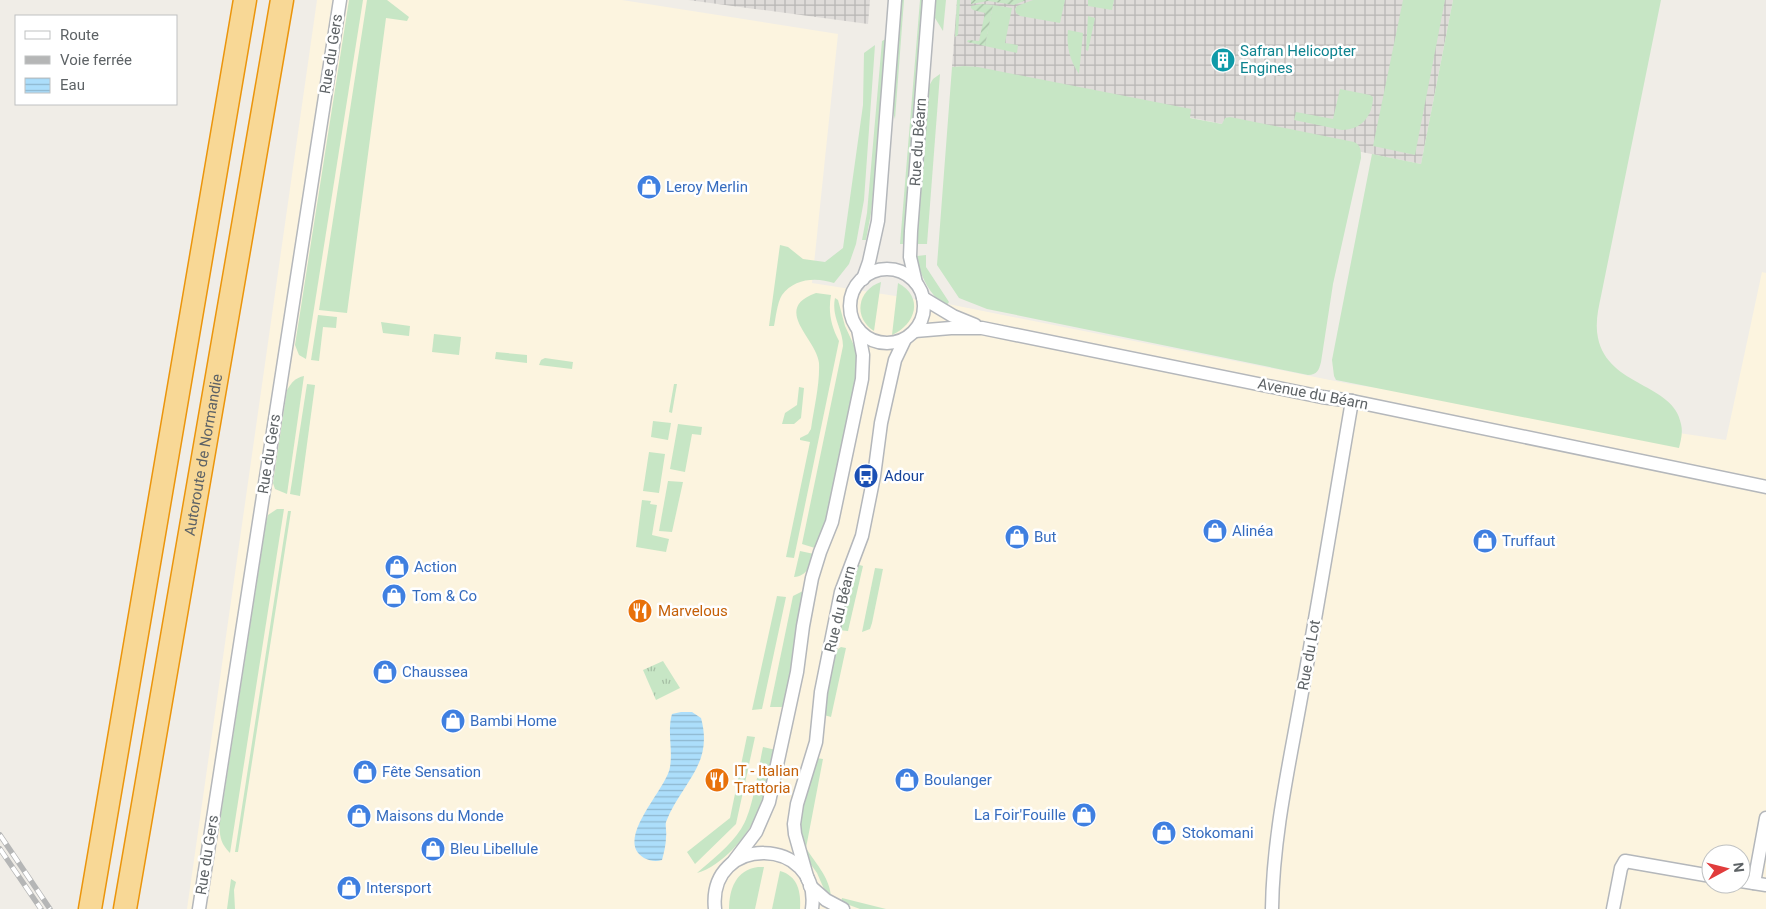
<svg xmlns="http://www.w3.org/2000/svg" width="1766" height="909" font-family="Roboto,sans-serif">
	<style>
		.commercial { fill: #fcf4df; fill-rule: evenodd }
		.industrial { fill: url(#industrial-grid) }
		.grass { fill: #c7e6c5 }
		.park { fill: url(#park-tufts) }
		.garden { fill: url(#garden-furrows) }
		.water { fill: url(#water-rules) }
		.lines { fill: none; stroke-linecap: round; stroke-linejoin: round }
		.street-casing { stroke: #b4b7bb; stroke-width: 15 }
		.highway-casing { stroke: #eb950c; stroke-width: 25 }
		.street { stroke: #fff; stroke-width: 12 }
		.highway { stroke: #f8d896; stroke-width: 22 }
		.rail-casing { stroke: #b5b6b6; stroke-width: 5.5 }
		.rail { stroke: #fff; stroke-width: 4; stroke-dasharray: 11; stroke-linecap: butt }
		.labels { text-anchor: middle; stroke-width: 5; stroke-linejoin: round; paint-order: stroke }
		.culture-label { font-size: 15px; fill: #0d838f; stroke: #fff; text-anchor: start }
		.street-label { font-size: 15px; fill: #5e6366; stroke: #fff }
		.shop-label { font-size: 15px; fill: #366cbe; stroke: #fff; text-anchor: start }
		.transit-label { font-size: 15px; fill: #164399; stroke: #fff; text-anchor: start }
		.food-label { font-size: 15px; fill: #c56008; stroke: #fff; text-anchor: start }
	</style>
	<defs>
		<pattern id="industrial-grid" width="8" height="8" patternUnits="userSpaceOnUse" patternTransform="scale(1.25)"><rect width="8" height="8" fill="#dfdcd9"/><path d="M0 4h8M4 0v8" fill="none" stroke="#b8b6b4"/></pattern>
		<pattern id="park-tufts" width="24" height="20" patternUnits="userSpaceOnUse" patternTransform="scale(1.25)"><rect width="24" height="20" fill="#c7e6c5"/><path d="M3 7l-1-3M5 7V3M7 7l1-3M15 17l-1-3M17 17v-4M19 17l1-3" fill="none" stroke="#a5bea4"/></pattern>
		<pattern id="garden-furrows" width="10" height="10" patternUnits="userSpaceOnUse" patternTransform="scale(1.25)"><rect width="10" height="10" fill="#c7e6c5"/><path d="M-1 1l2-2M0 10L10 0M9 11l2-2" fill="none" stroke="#a5bea4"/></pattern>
		<pattern id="water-rules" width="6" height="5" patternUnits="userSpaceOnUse" patternTransform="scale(1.25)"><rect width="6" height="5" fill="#acdefb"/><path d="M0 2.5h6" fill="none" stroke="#8fb8cf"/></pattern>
	</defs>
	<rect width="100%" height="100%" fill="#f0ede7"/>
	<path class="commercial" d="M317,0H622L838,34L812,283L953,305L1350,384L1726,440L1762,272L1766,273V909H187ZM1711,854H1741V884H1711Z"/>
	<g class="industrial">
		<polygon points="688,0 870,0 868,24"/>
		<polygon points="957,0 1453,0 1421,164 979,75 980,68 964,66 952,67"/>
	</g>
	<g class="grass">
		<polygon points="349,0 363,0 306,359 299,355 295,345"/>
		<polygon points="367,0 387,0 409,17 407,21 386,18 347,313 319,310"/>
		<polygon points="898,0 904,0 895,119 892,109"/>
		<polygon points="920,0 925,0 907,244 900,244"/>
		<polygon points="936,0 946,0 943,31 935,18"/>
		<polygon points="957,0 960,0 958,35 955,37"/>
		<polygon points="1033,0 1065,0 1060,23 1020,16 1016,13 1015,9 1017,6"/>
		<polygon points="1088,0 1114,0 1112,10 1088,6"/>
		<polygon points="1403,0 1445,0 1415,155 1373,146"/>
		<path d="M1453,0H1661L1601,296C1598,310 1595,324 1598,338C1608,387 1674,383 1681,424C1683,432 1681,440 1679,448L1336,380L1334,376L1332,360L1372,154L1421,164Z"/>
		<polygon points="993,5 1012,8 1005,43 1018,45 1017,53 985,46"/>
		<polygon points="1088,16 1095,18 1088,51 1086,50"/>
		<path d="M1068,30L1083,33L1079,74C1070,61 1066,46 1068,30Z"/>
		<polygon points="888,38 880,129 871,213 866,240 862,240 867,213 882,41"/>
		<path d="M875,45L864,200L856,244L849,264L834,283C817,277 794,278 782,295C777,303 776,317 774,326H769L780,245L788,247L803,259L825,262L843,248L863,105L864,53Z"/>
		<path d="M964,66L978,67L1191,109L1190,118L1222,124L1225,118L1230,117L1354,142C1361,145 1361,151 1361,158L1333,284L1321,362C1319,370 1317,375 1308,375L987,309L959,298L937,265L952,67Z"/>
		<polygon points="940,74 927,244 917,244 915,218 926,91 933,79"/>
		<path d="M1340,89L1370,95L1373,97C1373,116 1361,130 1342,130L1294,120L1296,112L1333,119Z"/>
		<path d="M926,255V267L949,302L946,306C930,296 919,274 917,256Z"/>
		<path d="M881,282L874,331C853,318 857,290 881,282Z"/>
		<path d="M898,283C924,297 916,324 892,335Z"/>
		<path d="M816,293L831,295C828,312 831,326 839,341L794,558L786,557L810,442L800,440V438L808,434L811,429C814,408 820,384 819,363C817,339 771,309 816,293Z"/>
		<path d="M835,298L838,300L845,326L857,352V378L826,523L815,548L802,544L843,346C843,329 831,317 835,298Z"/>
		<polygon points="318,315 337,317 336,328 323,327 319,361 311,360"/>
		<polygon points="381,322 410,326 409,336 383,333"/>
		<polygon points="434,334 461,337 459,355 432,352"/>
		<polygon points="496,352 527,355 527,363 495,359"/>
		<polygon points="545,358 573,362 572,369 539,365 541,360"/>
		<path d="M304,376L287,494L275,489L273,483L287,390C292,382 295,378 304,376Z"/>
		<polygon points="307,384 315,385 300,496 290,494"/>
		<polygon points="674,384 677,384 672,413 669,412"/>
		<polygon points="799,387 804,388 801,418 794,424 782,424 785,413 797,405"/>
		<polygon points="653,421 671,423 668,440 651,437"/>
		<polygon points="678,424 702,427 701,435 692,434 685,472 670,469"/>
		<polygon points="649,452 665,454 659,493 643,491"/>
		<polygon points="668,481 683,482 672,532 659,531"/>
		<polygon points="642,500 651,501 650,504 657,505 652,535 669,539 666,552 636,547"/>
		<path d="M277,509H284L230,853C220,843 219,835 220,821L266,523L268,515Z"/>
		<polygon points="288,511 291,511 238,852 235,852"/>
		<path d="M800,551L814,554C811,565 807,576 794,577Z"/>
		<polygon points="856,564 863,566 848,631 838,630 847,589"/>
		<polygon points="875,568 883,569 872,623 870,629 862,632"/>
		<polygon points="805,590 795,654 784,707 770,707 793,596"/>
		<polygon points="777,596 786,597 762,709 752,710"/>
		<path d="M841,647L846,648L831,717L824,715C825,699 826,654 841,647Z"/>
		<polygon points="747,736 755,737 736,824 695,864 687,852 730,818"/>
		<path d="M763,747L776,750C770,770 766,794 757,814C747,837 722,866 697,873C712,860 730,846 741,829C753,811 758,770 763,747Z"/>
		<path d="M816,758L823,759L806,848C815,863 829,876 831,896L824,889L817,873L807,859L799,825L800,810Z"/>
		<path d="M758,867H764L755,909H729C729,889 736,870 758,867Z"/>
		<path d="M780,871C798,876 801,892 800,909H772Z"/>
		<polygon points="231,879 236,882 234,890 235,909 227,909"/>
		<polygon points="842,898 886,909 860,909 841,902"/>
	</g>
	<polygon class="park" points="663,661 680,688 656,700 643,670"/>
	<g class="garden">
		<polygon points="971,0 1026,0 1014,5 988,1 971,4"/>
		<polygon points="981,4 993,5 985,46 967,42 968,40 979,41 985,13 973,10 971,8 971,6"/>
	</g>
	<path class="water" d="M681,712H692L701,718C714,765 681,783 666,822C665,827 667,832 666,837C666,845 664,852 662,860C656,862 650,861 644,858C613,840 667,789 670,767C673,749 667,731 672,714Z"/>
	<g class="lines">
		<defs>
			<g id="street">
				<circle cx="887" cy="306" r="37"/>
				<polyline points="863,279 869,262 878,221 895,0"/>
				<polyline points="916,283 910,257 911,231 929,0"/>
				<polyline points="923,298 953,316 975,325"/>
				<polyline points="915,331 951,328 982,328 1322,397 1352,401 1766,487"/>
				<polyline points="734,861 756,832 769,802 797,672 803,626 812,578 820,552 832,522 862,379 863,355 858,329"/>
				<polyline points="808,880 795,834 794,824 797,804 816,742 821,692 841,592 862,536 874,476 881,423 895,360 905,339"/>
				<polyline points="1741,881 1766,885"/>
				<polyline points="1754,883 1766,818"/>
				<polyline points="810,886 826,900 843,909"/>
				<polyline points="199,909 340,0"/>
				<path d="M715,909C707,833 822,836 812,909"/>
				<path d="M1272,909C1273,832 1291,757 1304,681C1321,588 1336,494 1352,401"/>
				<polyline points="1613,909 1621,868 1625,861 1711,876"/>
			</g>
			<g id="highway">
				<polyline points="90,909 245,0"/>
				<path id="s1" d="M125,909L282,0"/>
			</g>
		</defs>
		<use href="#street" class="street-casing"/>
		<use href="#highway" class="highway-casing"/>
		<use href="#street" class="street"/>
		<use href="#highway" class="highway"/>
		<defs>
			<g id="rail">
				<polyline points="0,835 50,909"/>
				<polyline points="0,849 41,909"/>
			</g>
		</defs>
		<use href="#rail" class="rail-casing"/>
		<use href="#rail" class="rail"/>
	</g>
	<defs>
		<symbol id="building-disc" viewBox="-11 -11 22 22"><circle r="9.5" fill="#0f9aa8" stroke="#fff"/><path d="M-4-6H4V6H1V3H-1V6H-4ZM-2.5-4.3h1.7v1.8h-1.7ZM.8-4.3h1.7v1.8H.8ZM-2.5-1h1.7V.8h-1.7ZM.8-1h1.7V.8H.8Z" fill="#fff"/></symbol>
		<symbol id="shop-disc" viewBox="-11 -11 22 22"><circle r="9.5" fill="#3f7fe0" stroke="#fff"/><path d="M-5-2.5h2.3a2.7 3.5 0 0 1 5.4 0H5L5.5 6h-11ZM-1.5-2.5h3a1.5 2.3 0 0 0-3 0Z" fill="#fff"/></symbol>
		<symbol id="bus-disc" viewBox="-11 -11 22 22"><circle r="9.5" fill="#1a4fb4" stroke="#fff"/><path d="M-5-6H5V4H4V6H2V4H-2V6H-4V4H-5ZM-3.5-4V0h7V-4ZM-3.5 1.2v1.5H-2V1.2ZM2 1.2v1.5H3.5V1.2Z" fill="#fff"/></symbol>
		<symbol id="restaurant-disc" viewBox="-11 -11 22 22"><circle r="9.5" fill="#e8710a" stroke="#fff"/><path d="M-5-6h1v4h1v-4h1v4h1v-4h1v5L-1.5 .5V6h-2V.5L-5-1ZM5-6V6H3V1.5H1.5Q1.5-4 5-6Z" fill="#fff"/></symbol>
	</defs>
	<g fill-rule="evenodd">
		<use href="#building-disc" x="1209" y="46" width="28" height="28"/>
		<use href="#shop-disc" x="635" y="173" width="28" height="28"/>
		<use href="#bus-disc" x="852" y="462" width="28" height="28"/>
		<use href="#shop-disc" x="1201" y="517" width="28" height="28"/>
		<use href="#shop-disc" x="1003" y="523" width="28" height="28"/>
		<use href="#shop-disc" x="1471" y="527" width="28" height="28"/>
		<use href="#shop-disc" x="383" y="553" width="28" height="28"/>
		<use href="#shop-disc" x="380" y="582" width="28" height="28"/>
		<use href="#restaurant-disc" x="626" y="597" width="28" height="28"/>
		<use href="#shop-disc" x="371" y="658" width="28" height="28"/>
		<use href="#shop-disc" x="439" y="707" width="28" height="28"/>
		<use href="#shop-disc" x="351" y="758" width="28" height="28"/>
		<use href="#restaurant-disc" x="703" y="766" width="28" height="28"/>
		<use href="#shop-disc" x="893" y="766" width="28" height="28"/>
		<use href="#shop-disc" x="1070" y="801" width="28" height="28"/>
		<use href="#shop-disc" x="345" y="802" width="28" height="28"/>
		<use href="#shop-disc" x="1150" y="819" width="28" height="28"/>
		<use href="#shop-disc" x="419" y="835" width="28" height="28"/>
		<use href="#shop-disc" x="335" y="874" width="28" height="28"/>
	</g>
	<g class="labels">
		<g class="culture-label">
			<text x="1240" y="56">Safran Helicopter<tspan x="1240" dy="17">Engines</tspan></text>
		</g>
		<g class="street-label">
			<text transform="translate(331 54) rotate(-81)" y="5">Rue du Gers</text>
			<text transform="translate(918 142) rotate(-86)" y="5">Rue du Béarn</text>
			<text transform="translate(1313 394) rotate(11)" y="5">Avenue du Béarn</text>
			<text transform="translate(269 454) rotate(-81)" y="5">Rue du Gers</text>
			<text dy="5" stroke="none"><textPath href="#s1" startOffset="461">Autoroute de Normandie</textPath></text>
			<text transform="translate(840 609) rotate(-76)" y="5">Rue du Béarn</text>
			<text transform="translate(1309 655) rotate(-80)" y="5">Rue du Lot</text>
			<text transform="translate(207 855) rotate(-81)" y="5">Rue du Gers</text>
		</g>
		<g class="shop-label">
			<text x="666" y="192">Leroy Merlin</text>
			<text x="1232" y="536">Alinéa</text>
			<text x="1034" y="542">But</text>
			<text x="1502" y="546">Truffaut</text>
			<text x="414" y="572">Action</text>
			<text x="412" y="601">Tom &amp; Co</text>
			<text x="402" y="677">Chaussea</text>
			<text x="470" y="726">Bambi Home</text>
			<text x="382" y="777">Fête Sensation</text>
			<text x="924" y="785">Boulanger</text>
			<text x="1066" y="820" text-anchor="end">La Foir'Fouille</text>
			<text x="376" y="821">Maisons du Monde</text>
			<text x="1182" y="838">Stokomani</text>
			<text x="450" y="854">Bleu Libellule</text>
			<text x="366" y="893">Intersport</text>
		</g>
		<g class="transit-label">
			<text x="884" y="481">Adour</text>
		</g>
		<g class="food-label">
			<text x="658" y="616">Marvelous</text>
			<text x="734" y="776">IT - Italian<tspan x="734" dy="17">Trattoria</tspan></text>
		</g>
	</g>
	<rect x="15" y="15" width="162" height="90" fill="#ffffff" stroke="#bfc1c2"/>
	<rect x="25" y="31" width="25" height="8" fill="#ffffff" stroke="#bfc1c2"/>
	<text x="60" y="40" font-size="15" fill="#5e6366">Route</text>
	<rect x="25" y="56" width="25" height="8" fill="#b5b6b6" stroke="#bfc1c2"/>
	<text x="60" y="65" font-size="15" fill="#5e6366">Voie ferrée</text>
	<rect x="25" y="78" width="25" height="15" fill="url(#water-rules)" stroke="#bfc1c2"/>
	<text x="60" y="90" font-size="15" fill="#5e6366">Eau</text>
	<g transform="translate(1726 869) rotate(83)"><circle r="24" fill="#ffffff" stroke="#bfc1c2"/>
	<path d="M0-4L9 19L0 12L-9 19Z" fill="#e13c3c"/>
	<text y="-8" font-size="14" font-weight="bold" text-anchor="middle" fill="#5e6366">N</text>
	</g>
</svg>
